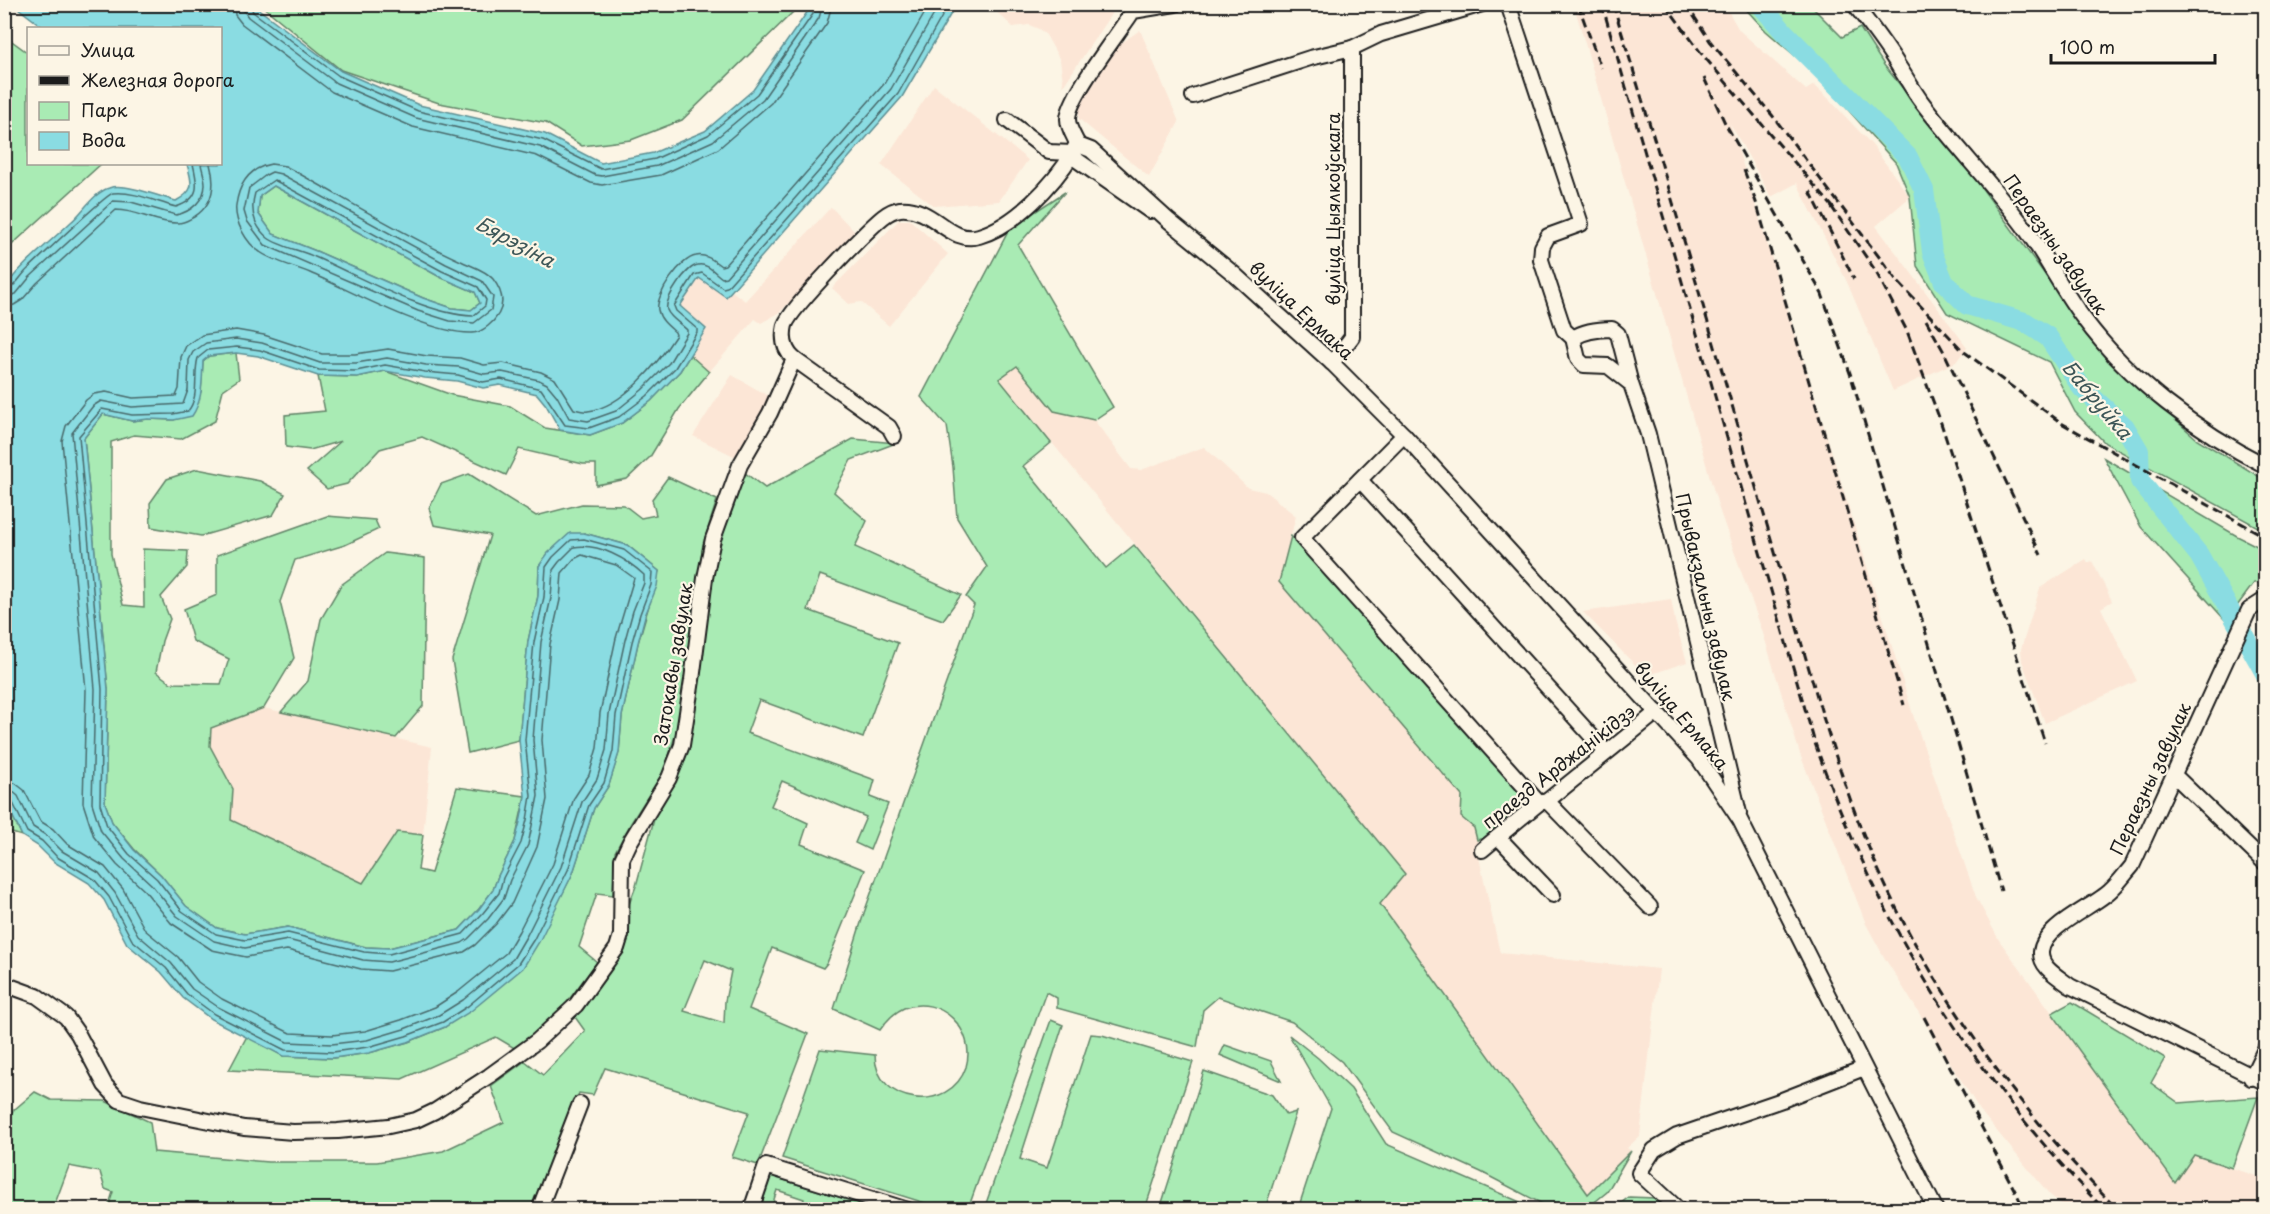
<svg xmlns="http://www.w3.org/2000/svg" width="2270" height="1214" font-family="'Playpen Sans',sans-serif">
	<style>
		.built { fill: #fce6d6 }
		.green { fill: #a9ebb4; stroke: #628468; stroke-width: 1.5; fill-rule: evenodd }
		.water { fill: #8adce2; stroke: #5e8f93; stroke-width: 1.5; fill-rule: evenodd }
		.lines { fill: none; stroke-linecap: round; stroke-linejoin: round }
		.shore { stroke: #48696b; stroke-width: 1.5 }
		.river { stroke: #8adce2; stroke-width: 20 }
		.minor-casing { stroke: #1c1c1c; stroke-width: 18 }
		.minor { stroke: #fcf5e5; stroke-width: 14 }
		.rail { stroke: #1c1c1c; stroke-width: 3; stroke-dasharray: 9 4.5; stroke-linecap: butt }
		.labels { text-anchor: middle; stroke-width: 4.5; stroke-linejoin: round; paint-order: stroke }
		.street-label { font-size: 18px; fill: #1c1c1c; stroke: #fcf5e5 }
		.water-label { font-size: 20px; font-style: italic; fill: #3d5657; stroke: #fcf5e5 }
	</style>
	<rect width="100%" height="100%" fill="#fcf5e5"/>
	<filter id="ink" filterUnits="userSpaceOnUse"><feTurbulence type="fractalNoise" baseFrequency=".0167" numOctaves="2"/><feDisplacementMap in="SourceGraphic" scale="12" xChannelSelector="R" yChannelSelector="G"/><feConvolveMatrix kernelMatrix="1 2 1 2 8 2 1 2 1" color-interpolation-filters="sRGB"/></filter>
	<g filter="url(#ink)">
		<g class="built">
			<polygon points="989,5 1117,5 1062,88 1063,81 1060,60 1046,35 1039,29 1029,25 1013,27"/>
			<polygon points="1574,5 1721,5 1727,9 1739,30 1806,90 1814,85 1828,98 1872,145 1910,197 1876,226 1967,347 1956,362 1893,391 1847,282 1797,183 1771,197 1730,123 1914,718 1976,897 1999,940 2175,1182 2194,1155 2265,1179 2265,1209 2207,1209 2192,1200 2199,1209 2068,1209 2050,1195 1981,1112 1884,957 1866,924 1800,754 1762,630 1719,509"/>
			<polygon points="1140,30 1179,122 1149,177 1079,119 1078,104 1110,51"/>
			<polygon points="934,85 1028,160 999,201 934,206 881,165"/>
			<polygon points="831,207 856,233 779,313 761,323 755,319 709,372 690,355 706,329 680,306 699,277 726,297 732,291 745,301"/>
			<polygon points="899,220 910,220 948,254 889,326 861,302 849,304 832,288"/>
			<polygon points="1017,366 1054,411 1094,420 1131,469 1141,470 1204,447 1248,488 1266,492 1296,516 1279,582 1462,796 1461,817 1474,828 1477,840 1477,848 1500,953 1659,969 1640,1136 1627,1148 1631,1151 1588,1194 1380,904 1405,874 999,378"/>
			<polygon points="732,375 770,397 736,457 693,436"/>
			<polygon points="2086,559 2088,563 2092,561 2112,601 2101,608 2137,681 2045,723 2022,661 2021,649 2040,588"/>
			<polygon points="1671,599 1675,621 1687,662 1646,676 1583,612"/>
			<polygon points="264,708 432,747 423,835 397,832 363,883 231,820 233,789 210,746 211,728"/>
			<polygon points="1708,1201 1737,1209 1706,1209"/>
		</g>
		<g class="green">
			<polygon points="261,5 796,5 793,12 682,120 631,140 582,146 546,123 439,103 341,70"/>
			<polygon points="1742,5 1810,5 1842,37 1860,28 1884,65 1965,165 2108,361 2197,439 2260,477 2265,483 2265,531 2105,443 2075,412 2049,362 1947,313 1917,266 1910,197 1896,163 1814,72 1766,31"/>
			<polygon points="5,36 28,53 28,164 101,164 5,251"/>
			<polygon points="274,186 440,277 475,292 480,303 471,310 452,308 423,298 316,251 273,234 258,213 260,196"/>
			<path d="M1065,192L1018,245L1113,407L1094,420L1054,411L1017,366L999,379L1051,443L1023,466L1106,568L1134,545L1405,874L1380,904L1588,1194L1631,1151L1607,1192L1586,1209H1552L1481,1172L1393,1132L1342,1062L1292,1022L1218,997L1203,1010L1197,1047L1057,1008V998L1046,992L968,1209H944L782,1158L820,1049L875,1055C875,1105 950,1115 966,1067C977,1030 940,994 904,1008C893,1013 886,1021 880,1030L834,1009L864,913L974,605L966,597L987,567L957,518L953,467L947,426L921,397L1010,228Z"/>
			<polygon points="236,353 239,379 223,390 215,421 181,439 134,435 111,442 111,554 123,605 144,607 143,549 188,551 187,567 161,597 170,619 162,641 156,672 171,683 221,684 229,659 193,641 184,609 217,595 217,555 327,516 375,520 379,529 345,545 295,560 280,602 294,658 264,708 211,728 210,746 233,789 231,820 363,883 397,832 423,835 418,870 431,873 457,787 525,796 515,841 498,876 493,890 479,909 459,930 389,948 366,947 288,927 245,934 217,928 186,906 161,875 134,849 112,822 105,803 108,689 84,438 103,414 132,421 148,419 174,420 201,392 203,361 209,356"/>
			<polygon points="690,355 709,372 679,409 650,457 627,479 596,485 596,464 583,464 519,449 506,475 422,437 380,449 347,484 327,489 307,471 341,441 310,450 286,447 285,415 325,411 318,376 357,377 385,371 452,395 510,406 545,428 590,435 622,423 651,401 680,371"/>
			<path d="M853,439L896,443L851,460L834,492L867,521L855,547L961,595L943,620L820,575L808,610L898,643L863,738L759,700L747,733L875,780L870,797L888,804L870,850L855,843L866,817L782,781L771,806L808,823L801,844L865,870L827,963L823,968L772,948L749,1009L808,1034L758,1165L732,1157L749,1112L605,1068L593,1095L579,1093L534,1209H89L73,1205L108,1208L113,1192L105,1189L100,1172L69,1166L53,1209L5,1208L4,1146H11L8,1115L35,1092L51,1100L105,1101L150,1122L154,1152L268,1162H377L443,1151L504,1122L491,1086L525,1061L543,1075L585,1031L575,1017L625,949L628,907L636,886L656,812L684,764L712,576L726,522L745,473L765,488ZM705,960L731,971L725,1001L724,1023L684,1011Z"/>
			<polygon points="2104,458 2237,536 2265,550 2265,582 2254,583 2226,621 2141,527"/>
			<polygon points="197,469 260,481 285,494 273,515 201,536 151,527 150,503 167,479"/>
			<polygon points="469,474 536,516 582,504 624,505 641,518 656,515 652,499 668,477 717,500 703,544 678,726 665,769 631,823 615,852 613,895 597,893 579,947 597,962 562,1009 516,1049 496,1037 402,1079 229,1070 247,1036 283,1056 333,1058 369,1053 408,1042 445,1027 557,904 573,873 594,808 609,785 619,752 622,716 638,643 659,571 627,545 584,533 539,566 538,596 528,641 519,740 468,753 452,660 490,535 434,525 429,508 441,484"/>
			<polygon points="1291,536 1531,803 1484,838 1477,840 1474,828 1461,817 1462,796 1279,582"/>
			<polygon points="385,553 425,558 423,706 396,738 281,712 308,681 321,619 341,585"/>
			<polygon points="4,798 5,800 22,836 5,831"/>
			<polygon points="2072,1002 2165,1058 2151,1083 2179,1103 2258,1097 2232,1168 2194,1155 2175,1183 2052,1013"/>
			<polygon points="1051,1020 1063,1025 1020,1159 1047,1168 1091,1034 1102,1035 1193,1062 1145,1209 984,1209"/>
			<polygon points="1289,1035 1318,1058 1351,1089 1386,1144 1520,1202 1533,1209 1298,1209 1331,1108"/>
			<polygon points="1225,1045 1271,1061 1281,1081 1220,1055"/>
			<polygon points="1204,1071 1272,1095 1286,1115 1296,1112 1265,1209 1160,1209"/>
			<polygon points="770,1176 879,1209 801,1209 804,1199 777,1190 771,1209 759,1209"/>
			<polygon points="1629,1197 1655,1198 1667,1209 1613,1209"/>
		</g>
		<path class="water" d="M14,5H253L341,71L419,105L545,134L601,163L653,153L705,131L753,90L808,11L810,5H956L902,97L726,297L699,278L680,306L706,329L680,371L651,401L622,423L590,435L560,430L546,405L537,394L500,385L483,388L457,381L425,378L385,371L357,377L318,376L258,356L236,353L209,356L203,361C202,381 203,400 192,416L174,420L148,419L132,421L103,414L84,438L108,689L105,803L112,822L134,850L161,875L186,906L217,928L245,934L288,927L365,947L389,948L459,930L479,909L493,890L498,876L515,841L521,818L525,796L519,740L528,641L538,596L539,566L548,553L570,533H584L627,545L659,571L657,586L645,616L638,643L622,716L619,753L609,785L594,808L573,873L539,942L523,968L471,1011L445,1027L408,1042L369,1053L333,1058L283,1056L211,1019L183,998L161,972L127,944L104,900L89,883L54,862L38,846L22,836L5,800V287C24,262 48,244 71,222C83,212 93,193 109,188C123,182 161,197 176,201C196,190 192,183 187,164H220V28H44ZM274,186L440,277L475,292L480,303L471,310L452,308L423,298L316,251L273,234L258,213L260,196Z"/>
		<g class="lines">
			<g class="shore">
				<polyline points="234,4 235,15 242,24 332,92 413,127 537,156 591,183 602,185 661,175 718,149 771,103 827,23 832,4"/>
				<polyline points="243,4 244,11 248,17 336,83 416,118 540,147 595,175 602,176 657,166 713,141 763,99 819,18 823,4"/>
				<polyline points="250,4 253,12 339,76 418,111 543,140 601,169 655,159 708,135 757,94 813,14 815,4"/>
				<path d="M271,164L285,166C343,197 401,234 461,261C471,266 486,270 493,279C506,296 505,312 488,326C483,330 478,333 472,333C428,334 352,291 310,273C294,266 274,262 260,252C246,243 234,221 236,205C239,185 249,168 271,164Z"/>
				<polygon points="272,172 281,174 446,264 482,281 493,297 491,310 474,323 450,321 418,311 265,245 247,221 244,211 249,188 266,175"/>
				<path d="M274,180L442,271L478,287L486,300L485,306L473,316C426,315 359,276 315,257C303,251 278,246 268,238C254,226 250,210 255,193Z"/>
				<path d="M4,290C15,289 20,276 28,269C39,259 106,194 113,193C134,191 156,202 176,207C201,199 198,184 193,164"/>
				<path d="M4,297L16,294L30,277L113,201L131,202L176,215C191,212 205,200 205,184C205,177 202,170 201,164"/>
				<path d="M4,306L14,305L22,300L37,283L116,210C137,210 155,223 176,223C183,224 188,220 194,217C214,204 216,185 210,164"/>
				<path d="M4,781L15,783L24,790L40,821L53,829L67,844L105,867L123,889L145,930L178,957L198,982L222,999L290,1033L332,1035L365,1031L401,1020L435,1007L458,992L506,953L519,931L553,864L574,798L589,775L597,748L600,713L616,638L634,578L616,565L582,555L574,559L562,573L560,600L550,644L542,740L547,799L537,847L512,903L496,924L475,945L464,952L389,971L361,969L287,950L246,957L212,950L171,923L145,891L117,865L94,837L83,803L86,690L62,441L66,426L86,400L94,394L106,392L133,398L176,396L179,389L181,357L186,346L202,335L236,330L264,335L322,354H355L388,349L427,356L460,358L484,365L503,363L541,372L555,379L574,409C578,410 584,412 588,411C623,407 658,363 676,335L675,332C668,326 660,320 658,310C655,295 681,258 696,256C706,254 713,260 721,266L725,265L884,84L930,4"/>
				<path d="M4,790L12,791L18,796L33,827L47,836L62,851L99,873L115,893L138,935L171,963L192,989L218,1007L287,1042L332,1044L367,1040L404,1029L439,1015L463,1000L513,959L527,935L561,867L582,802L597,779L606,750L609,714L625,640L633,611L644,583V575C627,559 599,543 574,547L559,562L553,570L551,598L541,642L533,740L538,796L528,845L510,880L504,898L488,919L468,939L462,943L389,962L363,960L288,940L245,948L214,941L177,916L151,884L124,859L101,831L92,803L95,689L72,433L93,406L101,401L132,407L183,404L188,390L189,360L193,352L206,343L236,339L262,343L320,363H356L387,358L426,365L459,367L484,374L502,372L539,380L547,384L557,396L569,418L588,421L616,411L642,390L669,363L687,333V330C681,324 670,318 667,310C664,299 687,266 698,265C707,263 715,273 722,278L726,277L891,89L940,4"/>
				<path d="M4,798L12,801L27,832L42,841L57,857L94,879L109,897L132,940L166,968L187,994L214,1014L285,1050L333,1052L368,1047L406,1036L443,1022L468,1006L518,964L534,939L568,870L589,805L604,783L613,751L616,715L632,642L640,614L651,585L652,572L624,550L584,539L571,540L553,557L546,567L544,597L534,642L525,740L531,796L527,820L521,843L503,878L499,893L483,913L463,934L389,954L364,952L288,933L245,940L216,934L182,911L157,879L129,854L107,826L100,804L102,689L79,436L102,409L132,415L173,414L188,411C200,396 193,375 198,358L208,350L237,347L260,350L319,370L356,371L385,365L425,372L458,375L483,382L501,379L541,389L565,425L589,428L619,417L647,396L675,368L697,332V329L676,311L674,306L694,275L702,273L723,288L727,287L898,94L949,4"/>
			</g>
			<polyline class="river" points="1760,4 1784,32 1908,157 1924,190 1932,252 1944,282 1967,305 2025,322 2048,337 2082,388 2125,427 2139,451 2140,481 2199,555 2266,675"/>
			<defs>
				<g id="minor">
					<polyline points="1508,4 1581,224 1548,236 1542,247 1541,260 1564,330 1573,338"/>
					<path d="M1854,4C1870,25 1886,45 1899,67C1907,79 1913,90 1921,101C1954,145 1992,184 2025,228C2046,257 2062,290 2084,319C2130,381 2197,431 2266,466"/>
					<polyline points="1193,96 1310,58 1352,48 1381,34 1482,4"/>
					<polyline points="1078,145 1091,150 1168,220 1234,274 1332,363 1404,435 1699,759 1740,820 1936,1210"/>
					<path d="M1078,145C1075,138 1068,128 1068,119C1068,97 1119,33 1133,11L1175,4"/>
					<polyline points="1075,147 1073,153 1077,160 1150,211"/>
					<polyline points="794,359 889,427 894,436"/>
					<polyline points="1332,363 1352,337 1352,48"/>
					<path d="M1631,384L1608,366L1584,365L1578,359L1573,338C1584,331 1599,329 1612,329L1618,334L1631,384L1648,434L1739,813"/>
					<polyline points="1404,435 1302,538 1539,803"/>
					<polyline points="1360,480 1606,752"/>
					<path d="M2266,599L2249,610L2132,866C2125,874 2118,884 2110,891C2093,907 2043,927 2041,952C2040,968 2059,977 2070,986L2266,1083"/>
					<polyline points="2174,775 2266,864"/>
					<polyline points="1547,801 1650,907"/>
					<polyline points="1498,837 1553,895"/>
					<polyline points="1482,850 1539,803 1547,801 1657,712"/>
					<path d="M4,984L37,996L66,1017L78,1034L105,1085L119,1100L140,1107L244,1128L293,1132L338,1131L389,1126L416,1120L435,1111L489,1076L537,1041L576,1005L617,948L621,935L622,859L630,842L669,778L682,745L692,680L705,578L713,539L740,465L770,413L794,359C784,350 782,338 785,325C791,308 866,231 883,217C888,213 893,210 900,209C934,206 949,245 979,236C1016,225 1053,185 1073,153L1049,152L1007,120"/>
					<polyline points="2251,1078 2266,1047"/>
					<polyline points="539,1210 580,1104"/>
					<polyline points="751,1210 766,1166 908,1210"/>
					<polyline points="1679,1210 1639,1173 1654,1150 1677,1136 1782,1100 1864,1068"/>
				</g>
			</defs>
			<use href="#minor" class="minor-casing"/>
			<use href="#minor" class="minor"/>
			<g class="rail">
				<polyline points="1578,4 1601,68"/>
				<path d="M1602,4L1814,740C1874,916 1973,1079 2105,1210"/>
				<path d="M1613,4L1657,148L1823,717C1839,766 1854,815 1875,862C1928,987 2022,1114 2118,1210"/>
				<polyline points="1665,4 1701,53 1837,212"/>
				<polyline points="1686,4 1710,41 1772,115 1898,282 1963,351 2063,424 2266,537"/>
				<polyline points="1704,78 1725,123 1822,294 1851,376 2001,891"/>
				<polyline points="1744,170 1757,205 1904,705"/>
				<polyline points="1810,191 1854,279"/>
				<polyline points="1831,206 1875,270 1907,331 1940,420 2045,743"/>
				<polyline points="1926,320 1944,352 2041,555"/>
				<polyline points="1924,1017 2025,1210"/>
			</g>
		</g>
	</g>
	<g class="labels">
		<g class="street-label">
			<text transform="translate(1334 209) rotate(-90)" y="6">вуліца Цыялкоўскага</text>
			<text transform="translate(2055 245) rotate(55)" y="6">Пераезны завулак</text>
			<text transform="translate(1301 311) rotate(43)" y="6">вуліца Ермака</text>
			<text transform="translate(1705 597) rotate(77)" y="6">Прывакзальны завулак</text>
			<text transform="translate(674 664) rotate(-81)" y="6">Затокавы завулак</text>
			<text transform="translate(1681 716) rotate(50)" y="6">вуліца Ермака</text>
			<text transform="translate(1559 767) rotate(-38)" y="6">праезд Арджанікідзэ</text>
			<text transform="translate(2151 779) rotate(-65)" y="6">Пераезны завулак</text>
		</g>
		<g class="water-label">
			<text transform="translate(515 242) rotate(28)" y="7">Бярэзіна</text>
			<text transform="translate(2097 400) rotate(50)" y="7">Бабруйка</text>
		</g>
	</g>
	<rect width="2270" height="1214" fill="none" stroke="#fcf5e5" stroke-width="24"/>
	<rect x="12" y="12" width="2246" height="1190" fill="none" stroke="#1c1c1c" stroke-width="2" filter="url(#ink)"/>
	<rect x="27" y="27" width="195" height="138" fill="#fcf5e5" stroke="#a29e95" stroke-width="1.5"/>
	<rect x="39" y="46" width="30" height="9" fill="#fcf5e5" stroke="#a29e95" stroke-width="1.5"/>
	<text x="81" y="57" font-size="18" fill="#1c1c1c">Улица</text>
	<rect x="39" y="76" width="30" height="9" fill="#1c1c1c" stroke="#a29e95" stroke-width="1.5"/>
	<text x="81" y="87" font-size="18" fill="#1c1c1c">Железная дорога</text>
	<rect x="39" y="102" width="30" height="18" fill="#a9ebb4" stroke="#a29e95" stroke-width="1.5"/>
	<text x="81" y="117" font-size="18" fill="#1c1c1c">Парк</text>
	<rect x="39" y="132" width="30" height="18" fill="#8adce2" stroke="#a29e95" stroke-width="1.5"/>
	<text x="81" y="147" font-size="18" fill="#1c1c1c">Вода</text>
	<path d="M2051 54v9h164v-9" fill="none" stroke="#1c1c1c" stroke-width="3"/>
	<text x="2060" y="54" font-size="18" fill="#1c1c1c" stroke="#fcf5e5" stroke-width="4.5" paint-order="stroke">100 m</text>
</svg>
